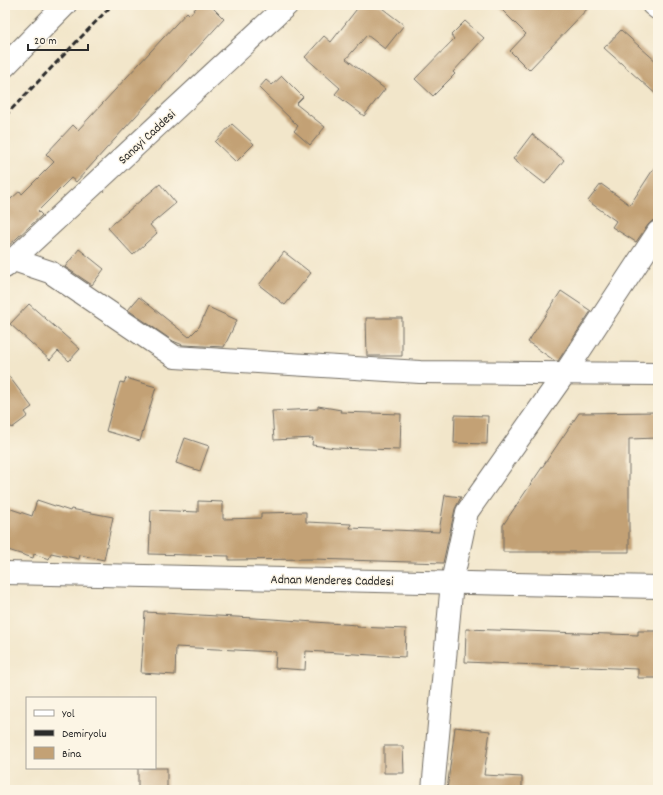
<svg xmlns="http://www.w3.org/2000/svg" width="663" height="795" font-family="Dekko,sans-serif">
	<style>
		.building { fill: #c3a175 }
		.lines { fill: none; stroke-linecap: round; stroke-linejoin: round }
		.street-casing { stroke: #716c63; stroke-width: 24 }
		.secondary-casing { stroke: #716c63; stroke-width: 24 }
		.street { stroke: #fff; stroke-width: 22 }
		.secondary { stroke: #fff; stroke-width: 22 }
		.rail { stroke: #2b2b2b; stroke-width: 3; stroke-dasharray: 6 3; stroke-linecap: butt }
		.labels { text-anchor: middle; stroke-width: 3; stroke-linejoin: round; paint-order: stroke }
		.street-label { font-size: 13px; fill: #2b2b2b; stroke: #fcf5e5 }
	</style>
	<rect width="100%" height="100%" fill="#fcf5e5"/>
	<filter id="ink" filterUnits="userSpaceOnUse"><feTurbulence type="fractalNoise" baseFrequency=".025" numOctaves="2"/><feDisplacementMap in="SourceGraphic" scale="8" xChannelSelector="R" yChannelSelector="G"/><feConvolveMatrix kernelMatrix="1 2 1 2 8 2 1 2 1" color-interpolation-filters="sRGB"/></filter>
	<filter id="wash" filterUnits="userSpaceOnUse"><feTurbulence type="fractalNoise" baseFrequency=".012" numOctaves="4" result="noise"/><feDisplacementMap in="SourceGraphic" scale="16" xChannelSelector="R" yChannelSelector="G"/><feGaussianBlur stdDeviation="0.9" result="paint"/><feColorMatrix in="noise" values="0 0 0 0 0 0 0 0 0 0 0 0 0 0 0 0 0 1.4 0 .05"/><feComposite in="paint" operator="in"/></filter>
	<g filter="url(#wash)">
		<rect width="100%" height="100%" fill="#f2e6ca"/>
		<g id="blocks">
			<g class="building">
				<polygon points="198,5 210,5 224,19 76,182 71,178 38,211 42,215 5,249 5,204 20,191 22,194 54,162 46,154 73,125 78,130 187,12 190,15"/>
				<polygon points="360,5 378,5 404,25 385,49 367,35 346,59 385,89 364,116 335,94 340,88 305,57 324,36 331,42"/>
				<polygon points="497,5 591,5 529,70 510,51 526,34"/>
				<polygon points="465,21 484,38 453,72 455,74 433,96 415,79 454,39 451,35"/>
				<polygon points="621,30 658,63 658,96 604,48"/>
				<polygon points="282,76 303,97 296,104 325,127 310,145 294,131 298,126 259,88 266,80 272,85"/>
				<polygon points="232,124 254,144 236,162 215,142"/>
				<polygon points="532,134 564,160 545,184 513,159"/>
				<polygon points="658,162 658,220 652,221 648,225 636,242 612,227 616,221 588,201 601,184 630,205"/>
				<polygon points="160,184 176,203 150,225 157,233 133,255 108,228"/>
				<polygon points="79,249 104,269 92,285 65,267"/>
				<polygon points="284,252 311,273 285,305 259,285"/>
				<polygon points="561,291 591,311 558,361 555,361 528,342"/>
				<polygon points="139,297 189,337 199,327 208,307 237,320 224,347 183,345 173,341 128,310"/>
				<polygon points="29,304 80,349 69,361 58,351 50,360 10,324"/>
				<polygon points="366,318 402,318 402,356 367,356"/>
				<polygon points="5,371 32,407 25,412 28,416 12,428 5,419"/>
				<polygon points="126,378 156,387 140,441 106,431 120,382 124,383"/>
				<polygon points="318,406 341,410 340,412 401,414 400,450 335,448 312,445 313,438 274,440 272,411 318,409"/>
				<polygon points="658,412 658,438 629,439 629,552 503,552 503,525 579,413"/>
				<polygon points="455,415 488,416 487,444 454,443"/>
				<polygon points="185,438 209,446 200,471 176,463"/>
				<polygon points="445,495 461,497 455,509 443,563 314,559 229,560 229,556 149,554 151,510 198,512 198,501 223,502 223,519 261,518 261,513 306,512 306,522 351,524 350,528 439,532"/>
				<polygon points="37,500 70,511 71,509 113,517 104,560 80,555 79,559 51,553 49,559 34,554 33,558 5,549 5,507 32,516"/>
				<polygon points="145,612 272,619 357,625 357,627 406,629 405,657 306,651 305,670 275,668 276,652 176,647 175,675 141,673"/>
				<polygon points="466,629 638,635 638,631 658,631 658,678 638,678 638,669 465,662"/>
				<polygon points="455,727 490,731 484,775 522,777 522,790 447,790"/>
				<polygon points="384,746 403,746 404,773 384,773"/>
				<rect x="138" y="768" width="29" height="22"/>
			</g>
		</g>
	</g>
	<g filter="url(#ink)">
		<use href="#blocks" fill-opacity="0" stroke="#716c63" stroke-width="1"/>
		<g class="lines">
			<defs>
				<g id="street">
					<polyline points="653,5 658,9"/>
					<polyline points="5,66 65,5"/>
					<polyline points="14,260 50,272 175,357 420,372 658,374"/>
					<polyline points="5,267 287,5"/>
					<polyline points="433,790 452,582 467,512 565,373 658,232"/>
				</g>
				<polyline id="secondary" points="5,573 658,587"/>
			</defs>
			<use href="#street" class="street-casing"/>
			<use href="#secondary" class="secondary-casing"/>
			<use href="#street" class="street"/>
			<use href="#secondary" class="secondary"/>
			<polyline class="rail" points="5,116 112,5"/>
		</g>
	</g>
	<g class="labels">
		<g class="street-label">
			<text transform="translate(146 136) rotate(-43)" y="5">Sanayi Caddesi</text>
			<text transform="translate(332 579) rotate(1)" y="5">Adnan Menderes Caddesi</text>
		</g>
	</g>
	<rect width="663" height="795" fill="none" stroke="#fcf5e5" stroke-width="20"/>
	<rect x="26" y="697" width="130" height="72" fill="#fcf5e5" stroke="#a8a49b"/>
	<rect x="34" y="710" width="20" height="6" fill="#ffffff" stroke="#a8a49b"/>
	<text x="62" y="717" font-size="12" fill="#2b2b2b">Yol</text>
	<rect x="34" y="730" width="20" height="6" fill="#2b2b2b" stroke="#a8a49b"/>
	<text x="62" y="737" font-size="12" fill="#2b2b2b">Demiryolu</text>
	<rect x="34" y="747" width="20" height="12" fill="#c3a175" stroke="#a8a49b"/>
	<text x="62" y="757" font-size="12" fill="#2b2b2b">Bina</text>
	<path d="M28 44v6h60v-6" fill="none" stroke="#2b2b2b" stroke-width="2"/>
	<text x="34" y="44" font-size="12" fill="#2b2b2b" stroke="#fcf5e5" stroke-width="3" paint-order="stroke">20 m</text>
</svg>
